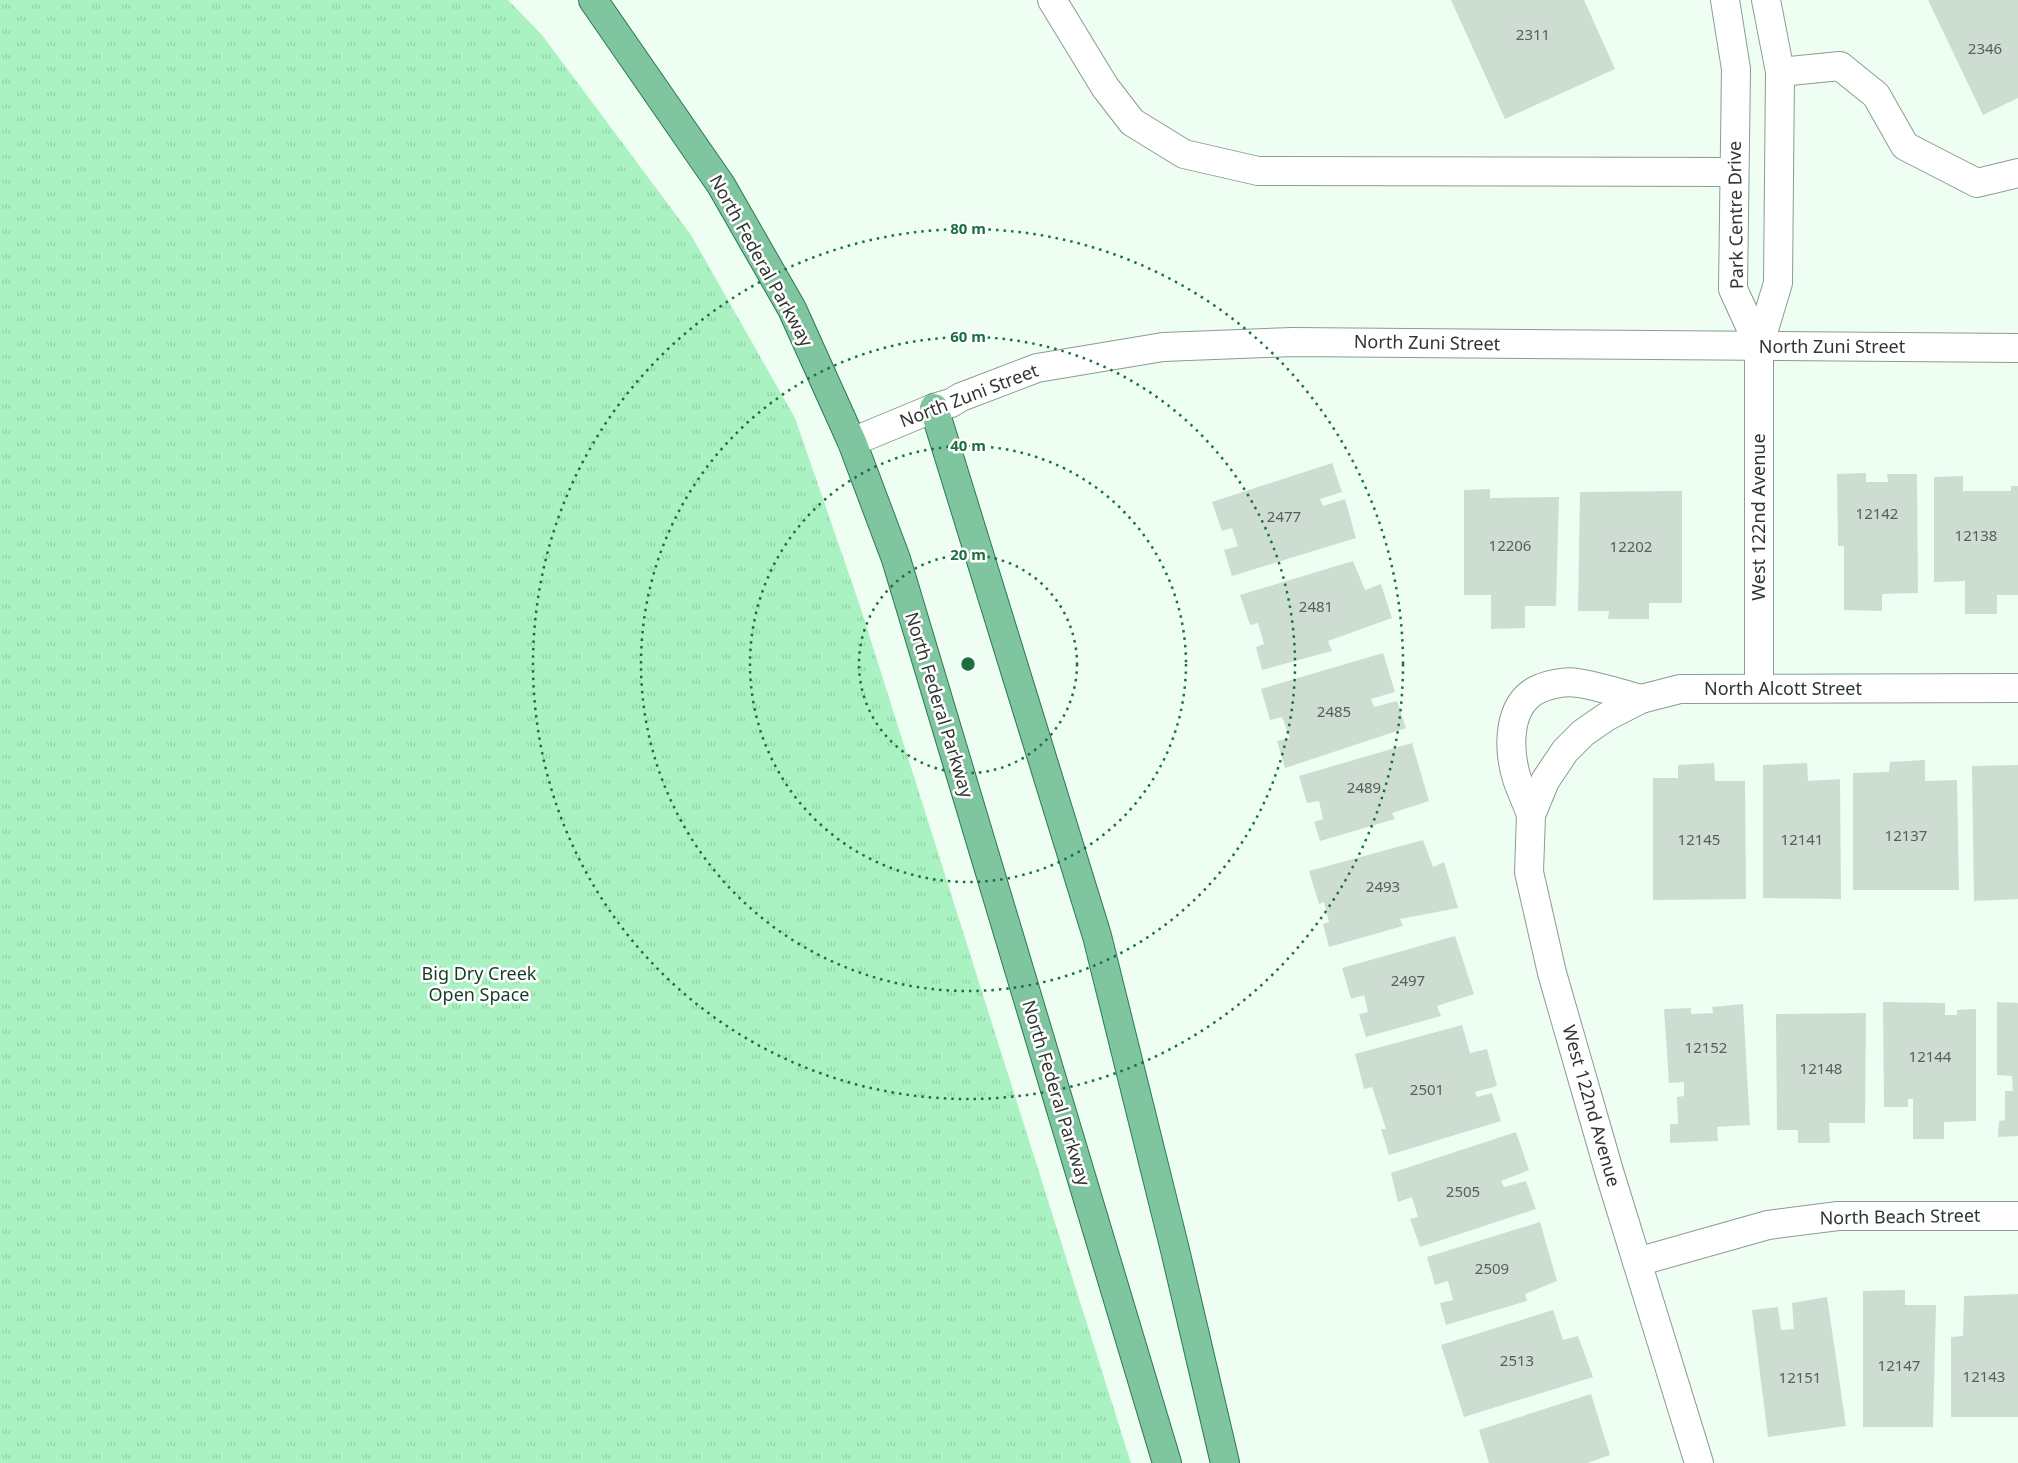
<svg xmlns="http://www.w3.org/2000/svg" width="2018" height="1463" font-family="'Noto Sans',sans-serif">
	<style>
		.park { fill: url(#park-tufts) }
		.building { fill: #cdddd2 }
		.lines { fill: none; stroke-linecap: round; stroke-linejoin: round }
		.minor-casing { stroke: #8d9b91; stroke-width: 30 }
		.major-casing { stroke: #2b7a4f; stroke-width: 30 }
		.minor { stroke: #fff; stroke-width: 28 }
		.major { stroke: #7fc5a0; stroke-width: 28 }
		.ring { fill: none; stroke: #1b7042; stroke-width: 2.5; stroke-dasharray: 2.5 5 }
		.labels { text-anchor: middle; stroke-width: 5; stroke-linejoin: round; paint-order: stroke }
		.number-label { font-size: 15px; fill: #565f58 }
		.street-label { font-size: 18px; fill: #2f3530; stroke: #fff }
		.park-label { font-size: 18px; fill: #173b25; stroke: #fff }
		.centre { fill: #1b7042; stroke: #fff; stroke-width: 2.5 }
		.ring-label { font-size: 15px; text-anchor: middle; font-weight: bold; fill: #1b7042; stroke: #fff; stroke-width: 5; stroke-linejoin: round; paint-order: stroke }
	</style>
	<defs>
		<pattern id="park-tufts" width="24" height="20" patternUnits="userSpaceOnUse" patternTransform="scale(1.25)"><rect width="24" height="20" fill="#aaf2c2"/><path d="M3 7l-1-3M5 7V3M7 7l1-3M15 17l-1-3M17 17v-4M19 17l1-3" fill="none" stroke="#93d0a7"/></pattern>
	</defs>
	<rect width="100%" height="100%" fill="#eefef3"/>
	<polygon class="park" points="0,0 508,0 542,35 691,235 795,418 860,606 1131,1463 0,1463"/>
	<g class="building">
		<polygon points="1451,0 1584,0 1615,69 1505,119"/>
		<polygon points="1928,0 2018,0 2018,98 1983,115"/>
		<polygon points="1332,463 1342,492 1320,499 1323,506 1345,499 1356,538 1232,576 1224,550 1238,546 1232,528 1222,531 1212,502"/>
		<polygon points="1866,473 1866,482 1888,482 1887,474 1917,474 1918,593 1882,594 1882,611 1844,610 1844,546 1838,546 1837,474"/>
		<polygon points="1963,476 1963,491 2011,491 2011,486 2018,486 2018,595 1997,595 1997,614 1965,614 1965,581 1934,582 1934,477"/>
		<polygon points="1490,489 1490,498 1559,497 1556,606 1525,606 1525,628 1491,629 1491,595 1464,595 1464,490"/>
		<polygon points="1682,491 1682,603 1649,603 1649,619 1608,619 1609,611 1578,611 1580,492"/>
		<polygon points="1353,561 1365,590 1381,584 1392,618 1328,641 1332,651 1262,670 1256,647 1264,644 1258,623 1250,625 1240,595"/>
		<polygon points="1383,653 1395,692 1371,699 1374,707 1397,701 1406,728 1285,768 1277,741 1290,738 1282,717 1270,720 1261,689"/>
		<polygon points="1412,743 1429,801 1392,813 1395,819 1320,841 1314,822 1323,819 1319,801 1307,803 1299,776"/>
		<polygon points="1925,760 1925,781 1957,780 1959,890 1853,890 1853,773 1889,772 1890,762"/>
		<polygon points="1714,763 1715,781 1745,781 1746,899 1653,900 1653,778 1678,778 1678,765"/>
		<polygon points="1807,763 1808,781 1840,779 1841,899 1763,898 1763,765"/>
		<polygon points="2018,765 2018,899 1974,901 1972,766"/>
		<polygon points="1423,840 1433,867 1444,862 1458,908 1400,919 1403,926 1329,947 1323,924 1329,922 1324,902 1319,904 1309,871"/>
		<polygon points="1455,936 1474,994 1437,1006 1441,1016 1366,1037 1359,1014 1368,1012 1364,995 1351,999 1342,968"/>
		<polygon points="1883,1002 1945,1003 1945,1015 1957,1015 1957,1010 1976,1009 1976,1121 1944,1122 1944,1139 1913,1139 1913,1099 1908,1099 1908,1107 1884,1107"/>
		<polygon points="1997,1002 2018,1003 2018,1136 1998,1137 1999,1121 2005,1120 2005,1091 2013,1091 2012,1076 1997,1075"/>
		<polygon points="1743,1004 1750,1125 1717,1127 1718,1141 1670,1143 1670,1124 1678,1124 1677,1097 1684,1096 1684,1082 1669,1083 1664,1009 1691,1008 1691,1014 1713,1013 1712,1007"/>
		<polygon points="1866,1013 1865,1123 1829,1123 1830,1143 1798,1143 1798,1130 1777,1130 1776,1014"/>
		<polygon points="1462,1025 1470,1053 1487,1049 1497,1086 1475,1092 1477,1097 1492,1093 1501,1121 1389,1155 1381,1129 1386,1129 1372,1087 1364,1089 1355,1054"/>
		<polygon points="1516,1132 1529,1170 1501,1181 1504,1187 1526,1181 1536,1209 1420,1247 1410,1219 1418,1217 1412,1197 1398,1202 1391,1173"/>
		<polygon points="1540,1222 1557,1281 1525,1294 1527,1301 1446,1325 1440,1303 1453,1300 1448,1281 1435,1285 1427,1257"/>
		<polygon points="1905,1290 1905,1305 1936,1305 1933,1427 1863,1427 1863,1291"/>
		<polygon points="2018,1294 2018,1417 1951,1417 1951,1337 1963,1336 1964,1296"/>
		<polygon points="1827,1297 1846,1426 1768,1437 1752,1310 1778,1307 1781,1330 1794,1329 1792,1303"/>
		<polygon points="1553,1310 1563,1340 1578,1336 1593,1377 1464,1417 1441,1345"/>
		<polygon points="1591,1394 1610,1455 1587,1463 1489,1463 1479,1430"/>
	</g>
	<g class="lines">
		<defs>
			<g id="minor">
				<polyline points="1052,0 1105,87 1132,122 1184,154 1258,171 1734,172"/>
				<polyline points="1725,0 1736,69 1733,289 1759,346"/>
				<polyline points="1780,72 1840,66 1876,95 1905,146 1977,183 2018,173"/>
				<polyline points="852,442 934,408 951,403 961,397 1037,368 1163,347 1293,342 2018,348"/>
				<polyline points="1759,688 1759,346 1778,283 1780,72 1766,0"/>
				<path d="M1531,815C1527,803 1521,791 1517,779C1508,750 1506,702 1541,688C1552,684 1566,681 1578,683C1599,686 1621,694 1641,699"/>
				<polyline points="1637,1262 1768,1225 1838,1216 2018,1216"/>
				<polyline points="1699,1463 1609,1171 1552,973 1529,872 1531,815 1545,781 1565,751 1583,733 1606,717 1641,699 1680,689 2018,688"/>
			</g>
			<g id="major">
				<polyline points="593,0 721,185 792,309 852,442 896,559 1167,1463"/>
				<polyline points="934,408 1097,936 1175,1250 1225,1463"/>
			</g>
		</defs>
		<use href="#minor" class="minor-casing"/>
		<use href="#major" class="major-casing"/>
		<use href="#minor" class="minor"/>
		<use href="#major" class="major"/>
	</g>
	<g class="ring">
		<circle cx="968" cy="664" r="109"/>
		<circle cx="968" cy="664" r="218"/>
		<circle cx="968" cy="664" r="327"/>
		<circle cx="968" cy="664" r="435"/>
	</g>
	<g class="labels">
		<g class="number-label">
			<text x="1533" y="40">2311</text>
			<text x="1985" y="54">2346</text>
			<text x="1877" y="519">12142</text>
			<text x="1284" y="522">2477</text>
			<text x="1976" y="541">12138</text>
			<text x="1510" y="551">12206</text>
			<text x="1631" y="552">12202</text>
			<text x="1316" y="612">2481</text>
			<text x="1334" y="717">2485</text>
			<text x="1364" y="793">2489</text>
			<text x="1906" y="841">12137</text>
			<text x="1699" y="845">12145</text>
			<text x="1802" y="845">12141</text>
			<text x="1383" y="892">2493</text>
			<text x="1408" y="986">2497</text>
			<text x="1706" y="1053">12152</text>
			<text x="1930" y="1062">12144</text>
			<text x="1821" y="1074">12148</text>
			<text x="1427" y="1095">2501</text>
			<text x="1463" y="1197">2505</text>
			<text x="1492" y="1274">2509</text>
			<text x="1517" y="1366">2513</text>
			<text x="1899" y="1371">12147</text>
			<text x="1984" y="1382">12143</text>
			<text x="1800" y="1383">12151</text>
		</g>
		<g class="street-label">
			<text transform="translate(1736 215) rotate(-91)" y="6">Park Centre Drive</text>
			<text transform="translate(761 261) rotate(61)" y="6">North Federal Parkway</text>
			<text transform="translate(1427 343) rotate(1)" y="6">North Zuni Street</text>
			<text x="1832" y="353">North Zuni Street</text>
			<text transform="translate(969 396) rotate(-21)" y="6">North Zuni Street</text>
			<text transform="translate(1759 517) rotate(-90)" y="6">West 122nd Avenue</text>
			<text x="1783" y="695">North Alcott Street</text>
			<text transform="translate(939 705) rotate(73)" y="6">North Federal Parkway</text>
			<text transform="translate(1056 1093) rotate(73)" y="6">North Federal Parkway</text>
			<text transform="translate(1591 1106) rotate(74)" y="6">West 122nd Avenue</text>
			<text transform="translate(1900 1217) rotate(-1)" y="6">North Beach Street</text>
		</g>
		<g class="park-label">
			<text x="479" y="980">Big Dry Creek<tspan x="479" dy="21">Open Space</tspan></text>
		</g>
	</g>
	<circle cx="968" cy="664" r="8" class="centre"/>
	<g class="ring-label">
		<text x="968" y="234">80 m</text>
		<text x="968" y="342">60 m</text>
		<text x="968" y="451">40 m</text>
		<text x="968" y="560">20 m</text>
	</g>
</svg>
